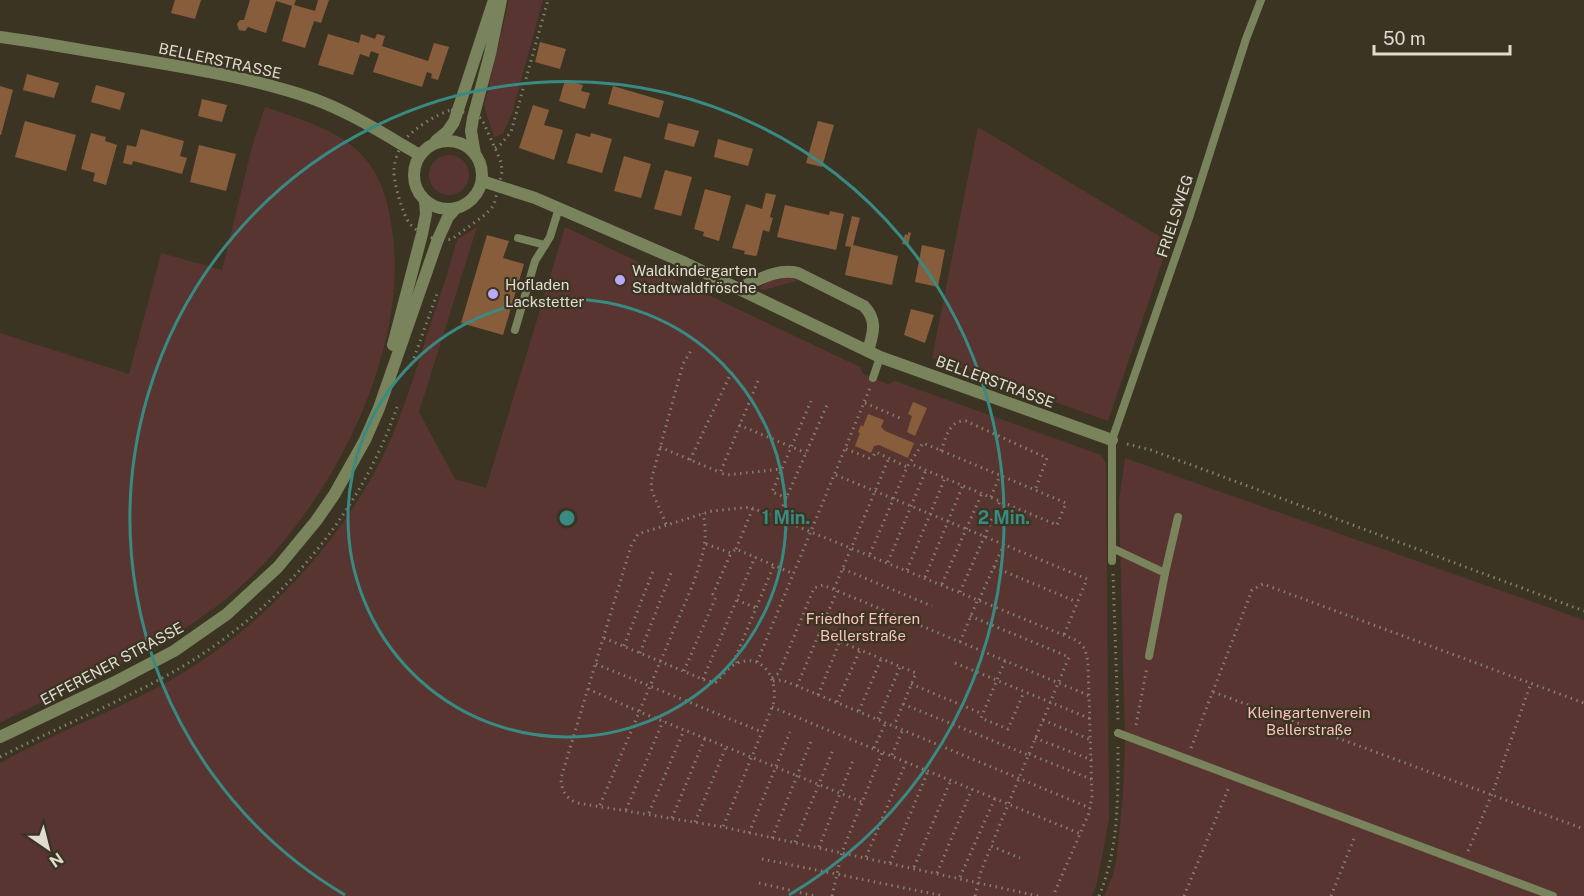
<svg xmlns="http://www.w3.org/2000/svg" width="1584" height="896" font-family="'Public Sans',sans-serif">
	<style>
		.green { fill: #583531 }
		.building { fill: #885d3b }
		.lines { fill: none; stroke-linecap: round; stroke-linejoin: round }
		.path { stroke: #847e70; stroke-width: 3; stroke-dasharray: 1.5 4.5; stroke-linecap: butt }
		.service { stroke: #79845c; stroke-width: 8 }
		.minor { stroke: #79845c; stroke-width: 12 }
		.tertiary { stroke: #79845c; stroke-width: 12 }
		.ring { fill: none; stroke: #398a82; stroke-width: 3 }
		.poi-dot { fill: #baaaf6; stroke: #3b3423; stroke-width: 2 }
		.labels { text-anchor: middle; stroke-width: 4.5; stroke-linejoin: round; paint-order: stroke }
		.street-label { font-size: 15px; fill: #e0dcd2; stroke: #3b3423 }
		.poi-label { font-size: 15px; fill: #e0dcd2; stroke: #3b3423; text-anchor: start }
		.park-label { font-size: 15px; fill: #fac4bd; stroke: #3b3423 }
		.centre { fill: #398a82; stroke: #3b3423; stroke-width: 3 }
		.ring-label { font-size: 18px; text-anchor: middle; font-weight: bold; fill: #398a82; stroke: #3b3423; stroke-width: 4.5; stroke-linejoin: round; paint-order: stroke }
	</style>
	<rect width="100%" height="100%" fill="#3b3423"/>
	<g class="green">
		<polygon points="509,0 543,0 513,110 503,134 494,137 484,106"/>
		<path d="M265,107C296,118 334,128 358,151C380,172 388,200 392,229C412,356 323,521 226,599C173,641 113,668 53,697C35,706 17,713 0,723V333L129,374L161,253L222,270L252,147Z"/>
		<polygon points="978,127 1169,242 1108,421 932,358"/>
		<circle cx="449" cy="175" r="20"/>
		<path d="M477,227L419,412L455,479L486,488L565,227L860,367L863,374L888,384L895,381L1101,455L1106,463L1109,819L1097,883L1092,896H0V763C55,732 116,711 171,680C257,631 330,554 377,468C399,427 414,376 428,332C437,304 448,275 455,246L458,239Z"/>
		<polygon points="790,277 799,280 764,290 759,288 766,282"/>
		<polygon points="1125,458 1584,620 1584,896 1104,896 1113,875 1117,855 1123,795 1125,741 1119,501"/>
	</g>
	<g class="building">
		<polygon points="175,0 201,0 195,19 171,13"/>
		<polygon points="250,0 296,0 294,5 315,11 318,0 329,0 321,23 314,21 305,48 282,41 292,6 276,1 266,33 248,27 245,31 239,30 237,24 240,20 244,20"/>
		<polygon points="328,34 359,43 361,34 375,39 377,34 385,36 382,46 428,61 434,43 449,47 438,80 431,78 432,74 427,72 422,87 373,72 379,54 371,51 369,57 360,54 353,75 318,65"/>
		<polygon points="540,42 566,49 560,69 535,62"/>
		<polygon points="27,74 59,83 54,98 23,90"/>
		<polygon points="565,80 583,85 581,91 590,93 585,109 559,101"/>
		<polygon points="96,85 125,93 120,110 91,102"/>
		<polygon points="0,86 13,90 1,135 0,135"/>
		<polygon points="613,86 664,101 659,118 608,104"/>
		<polygon points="202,99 227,105 222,122 198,116"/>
		<polygon points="533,105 549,110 544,125 563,130 554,160 519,148"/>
		<polygon points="25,121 76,135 66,171 15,157"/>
		<polygon points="818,121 834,125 822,167 806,163"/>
		<polygon points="668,123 699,131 694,147 664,139"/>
		<polygon points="141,129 184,141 180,156 187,158 182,174 133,161 132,165 123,163 127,145 136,147"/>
		<polygon points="91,133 106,137 105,141 117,145 106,185 93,181 95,173 81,169"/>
		<polygon points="576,133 590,137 591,133 612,139 602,173 567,163"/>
		<polygon points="718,139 753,149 748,166 714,157"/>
		<polygon points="199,145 236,154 226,191 190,182"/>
		<polygon points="624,156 651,164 641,198 614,191"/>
		<polygon points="665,170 692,177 681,216 654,209"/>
		<polygon points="705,189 731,196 719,241 703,236 704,232 694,229"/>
		<polygon points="766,193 776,195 770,217 773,218 769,232 763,230 757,255 755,256 744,254 745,251 732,248 746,204 762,209"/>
		<polygon points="785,205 829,215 830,211 844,214 836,250 777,237"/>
		<polygon points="852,216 860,218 853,245 898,256 892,285 845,275 851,247 845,246"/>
		<polygon points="908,232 911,233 908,245 902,244 905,234 908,235"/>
		<polygon points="487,235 509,241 503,258 524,264 503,335 461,323"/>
		<polygon points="922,245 945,250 938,287 915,282"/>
		<polygon points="911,309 934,315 925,343 904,335"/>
		<polygon points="913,402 927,408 915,436 907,432 912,416 908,414"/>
		<polygon points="868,414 884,420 881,427 885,431 914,443 908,458 879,445 874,446 871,453 855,446 860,433 858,432 861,425 863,427"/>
	</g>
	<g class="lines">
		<g class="path">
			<path d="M451,110L474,114L482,119L501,162L502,172L494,205L486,214L452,239C436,242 420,235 410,224C403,216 393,181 394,170C394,163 398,151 402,144C410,130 437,114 451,110Z"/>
			<polyline points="495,148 501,144 511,132 548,0"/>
			<polyline points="414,358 438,291"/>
			<polyline points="758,381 720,473 727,475 781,469"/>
			<polyline points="865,403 900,418"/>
			<polyline points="739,425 806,453"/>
			<polyline points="1127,444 1151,450 1584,611"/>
			<polyline points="660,447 719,472"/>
			<polyline points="846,449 869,458 873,456 876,452 907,467"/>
			<path d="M941,451C946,437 949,420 966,421L1047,458L1035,490"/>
			<polyline points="690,460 732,371"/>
			<polyline points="836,475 1087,579 1064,635"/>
			<polyline points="991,497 1000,475"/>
			<polyline points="787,498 772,492 811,401"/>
			<polyline points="778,517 827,405"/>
			<polyline points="666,524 652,491 651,481 683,364 692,349"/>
			<polyline points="706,544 731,553 736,549 794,574"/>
			<polyline points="736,549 753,508"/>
			<polyline points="870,554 907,467 923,443 1066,503 1057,525 911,464"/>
			<polyline points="888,562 926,470"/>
			<polyline points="994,567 1077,602"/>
			<polyline points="843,569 932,606"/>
			<polyline points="907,570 945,478"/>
			<polyline points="1113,574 1118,720"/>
			<polyline points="925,577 963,485"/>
			<polyline points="942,584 982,493"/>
			<polyline points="834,589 889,458"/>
			<polyline points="960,592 1000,501"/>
			<polyline points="737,600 756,608"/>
			<polyline points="979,600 1004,544"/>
			<polyline points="970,616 1069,657 991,846 1020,858"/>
			<polyline points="819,633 916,673 894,726"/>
			<path d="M604,638L707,681L716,682C723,675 729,666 738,663C765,652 779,683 773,705L723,827"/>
			<polyline points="960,642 978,599"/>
			<polyline points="624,646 653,571"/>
			<polyline points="640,653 671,573"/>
			<polyline points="1005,661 981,718 1008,729 1024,692"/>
			<polyline points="757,662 870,388"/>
			<polyline points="737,663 736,656 774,565"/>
			<polyline points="955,663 1091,719"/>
			<polyline points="596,664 762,732"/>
			<polyline points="684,671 716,597 713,594 731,553"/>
			<polyline points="772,678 779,673 814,588 823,585 1090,696"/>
			<polyline points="703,679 755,557"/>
			<polyline points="773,681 782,680 797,686 1090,808"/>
			<polyline points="911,684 983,714"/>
			<polyline points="797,686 837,591"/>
			<polyline points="588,689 640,712 862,802"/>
			<polyline points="1213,692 1584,829"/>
			<polyline points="818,695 840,641"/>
			<polyline points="837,702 860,650"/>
			<polyline points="903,704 1028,755"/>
			<polyline points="772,707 1081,834"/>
			<polyline points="859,711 881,659"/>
			<polyline points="878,719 900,667"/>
			<polyline points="1043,720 1091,740"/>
			<polyline points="1136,725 1147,667"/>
			<polyline points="1035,738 1092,760"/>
			<polyline points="874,748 886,722"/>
			<polyline points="1191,748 1252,590 1263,584 1584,703"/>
			<polyline points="1029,754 1093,780"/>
			<polyline points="892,755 903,729"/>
			<path d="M0,757C54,729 111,706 164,677C270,620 358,521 397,407"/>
			<path d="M600,805L693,584C702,557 709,542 703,513"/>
			<polyline points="626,810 663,721"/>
			<polyline points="649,813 684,730"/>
			<polyline points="672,818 705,738"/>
			<polyline points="695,822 726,747"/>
			<polyline points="749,833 790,732"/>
			<polyline points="772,838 811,741"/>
			<polyline points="795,842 833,750"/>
			<polyline points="819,847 854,758"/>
			<polyline points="1468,851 1492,794 1531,683"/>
			<polyline points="866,857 906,762"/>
			<polyline points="762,859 944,896"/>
			<polyline points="890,863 928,771"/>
			<polyline points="914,867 951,780"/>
			<polyline points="937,873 972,789"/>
			<polyline points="960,877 995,798"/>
			<polyline points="759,883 815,896"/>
			<polyline points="832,896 842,852 882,753"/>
			<polyline points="975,896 980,874 991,846"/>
			<path d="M1038,896L723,827L578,803C566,799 561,790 561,778L631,546L638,534L712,511L750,507L1078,641L1085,649L1088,662L1092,796L1089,813L1053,896"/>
			<path d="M1099,896C1119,848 1118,798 1118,747"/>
			<polyline points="1184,896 1229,787"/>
			<polyline points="1331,896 1355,836"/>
		</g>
		<g class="service">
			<polyline points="518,238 545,245"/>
			<polyline points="515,330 535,261 550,237 559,208"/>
			<polyline points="873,378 880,357"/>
			<polyline points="1112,548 1165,573 1149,656"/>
			<polyline points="1112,561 1112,440 1189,218 1246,39 1261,0"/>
			<polyline points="1165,573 1178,517"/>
			<polyline points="1118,733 1553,896"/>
		</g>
		<g class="minor">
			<path d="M0,37C45,43 91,52 136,59C196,69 257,79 314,99C352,113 385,135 420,155"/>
			<polyline points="482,181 535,198 683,262 880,357 1112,440"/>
			<path d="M739,288C758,280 777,268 798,273L864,306C878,321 873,333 868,351"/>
		</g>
		<g class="tertiary">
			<circle cx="448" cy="175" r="34"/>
			<polyline points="436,141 447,132 454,122 494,0"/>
			<polyline points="475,154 471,131 473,118 490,54 501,0"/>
			<polyline points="393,345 422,234 426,214 425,201"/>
			<polyline points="0,737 113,683 174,651 227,614 278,567 316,521 334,495 365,440 379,408 438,239 448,217 456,208"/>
		</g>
	</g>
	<g class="ring">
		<circle cx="567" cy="518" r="219"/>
		<path d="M345 895A437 437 0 1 1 789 895"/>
	</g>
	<g class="poi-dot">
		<circle cx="620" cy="280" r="6"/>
		<circle cx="493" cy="294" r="6"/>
	</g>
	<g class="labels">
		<g class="street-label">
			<text transform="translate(220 61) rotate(12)" y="5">BELLERSTRASSE</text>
			<text transform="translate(1175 216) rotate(-72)" y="5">FRIELSWEG</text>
			<text transform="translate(995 382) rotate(20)" y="5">BELLERSTRASSE</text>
			<text transform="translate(112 664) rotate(-28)" y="5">EFFERENER STRASSE</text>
		</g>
		<g class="poi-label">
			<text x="632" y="276">Waldkindergarten<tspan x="632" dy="17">Stadtwaldfrösche</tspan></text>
			<text x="505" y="290">Hofladen<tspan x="505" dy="17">Lackstetter</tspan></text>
		</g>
		<g class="park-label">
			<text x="863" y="624">Friedhof Efferen<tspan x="863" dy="17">Bellerstraße</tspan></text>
			<text x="1309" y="718">Kleingartenverein<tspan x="1309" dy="17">Bellerstraße</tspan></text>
		</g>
	</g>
	<circle cx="567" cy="518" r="9" class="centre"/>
	<g class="ring-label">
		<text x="786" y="524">1 Min.</text>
		<text x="1004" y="524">2 Min.</text>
	</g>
	<g transform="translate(48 848) rotate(145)" stroke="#3b3423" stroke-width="4.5" paint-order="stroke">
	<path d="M0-4.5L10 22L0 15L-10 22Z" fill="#e0dcd2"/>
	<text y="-9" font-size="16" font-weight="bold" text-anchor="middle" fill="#e0dcd2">N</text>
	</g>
	<path d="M1374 45v9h136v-9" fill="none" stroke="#e0dcd2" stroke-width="3"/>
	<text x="1383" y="45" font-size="18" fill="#e0dcd2" stroke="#3b3423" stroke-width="4.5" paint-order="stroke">50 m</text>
</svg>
